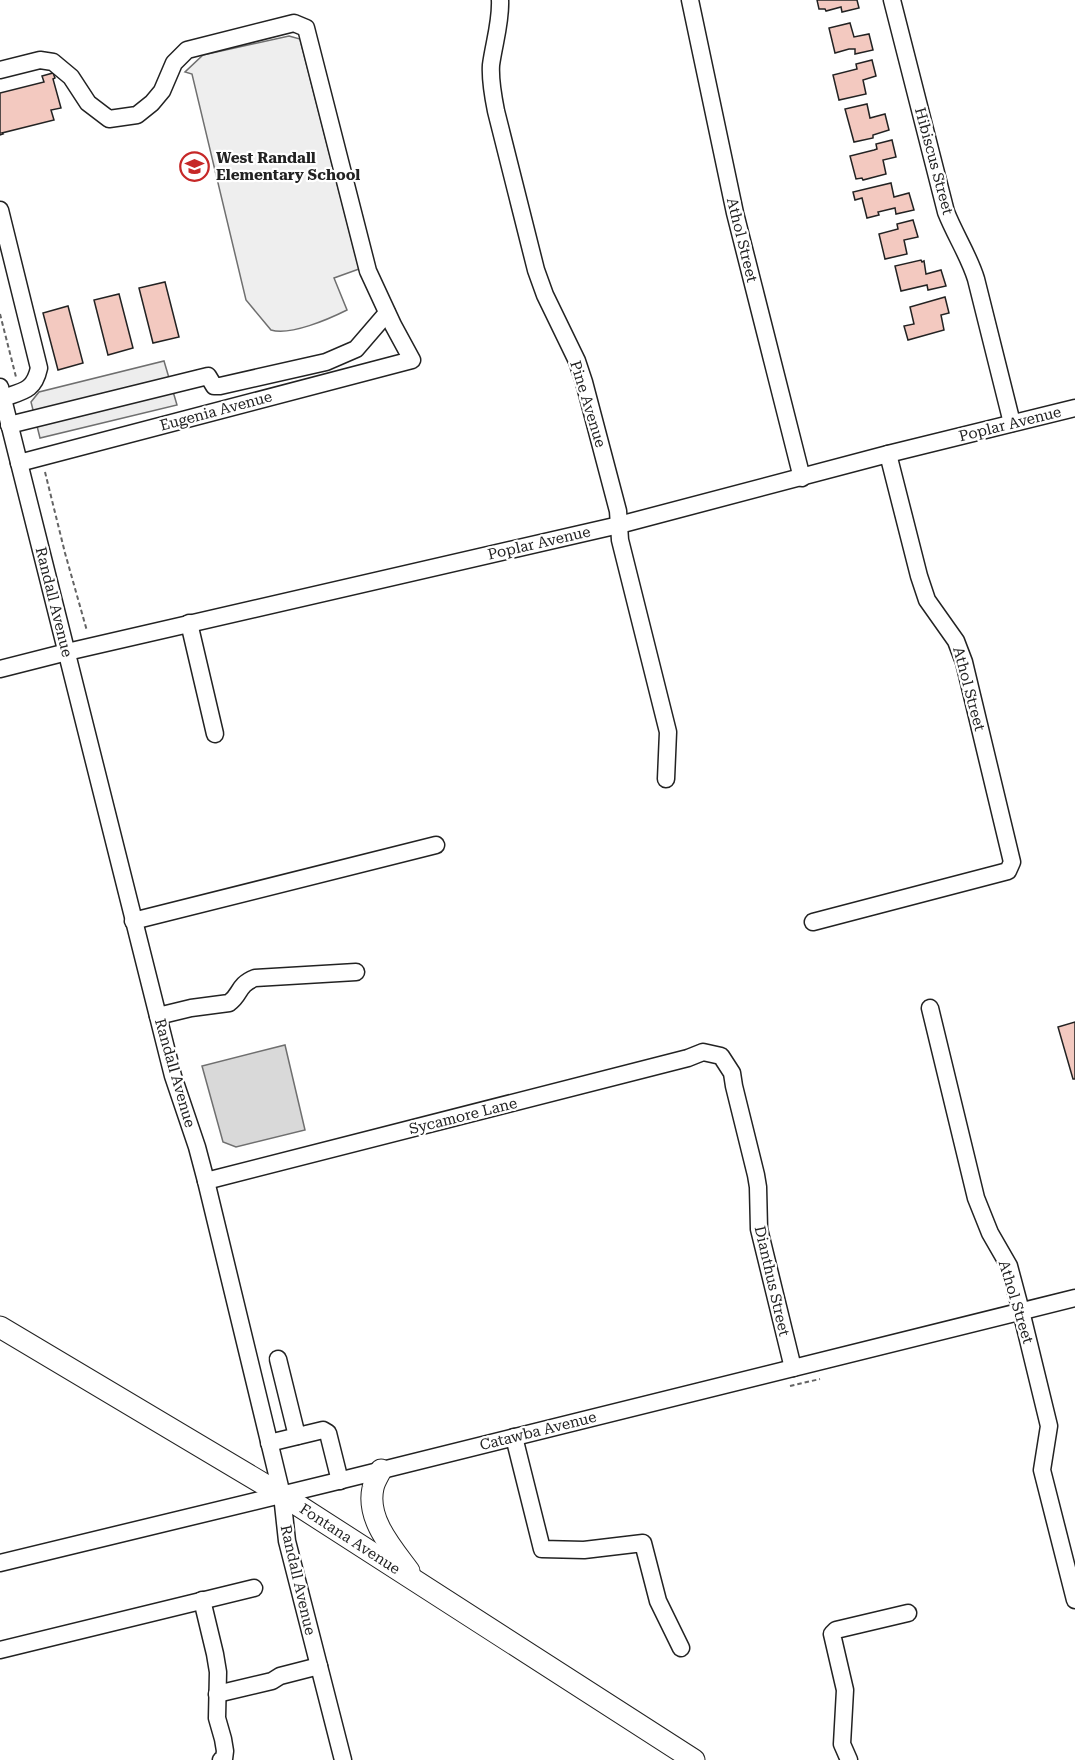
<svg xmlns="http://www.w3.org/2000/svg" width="1075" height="1760" font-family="'Roboto Serif',serif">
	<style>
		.green { fill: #eee; stroke: #6f6f6f; stroke-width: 1.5 }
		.parking { fill: #ededed; stroke: #6f6f6f; stroke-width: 1.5 }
		.water { fill: #d9d9d9; stroke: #6f6f6f; stroke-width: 1.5 }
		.building { fill: #f3c9c0; stroke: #222; stroke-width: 1.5 }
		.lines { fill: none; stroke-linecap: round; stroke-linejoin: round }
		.minor-casing { stroke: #222; stroke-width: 19 }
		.major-casing { stroke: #222; stroke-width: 23 }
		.path { stroke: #646464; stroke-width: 2; stroke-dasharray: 4.5 3; stroke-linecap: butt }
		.minor { stroke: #fff; stroke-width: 16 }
		.major { stroke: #fff; stroke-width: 21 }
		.labels { text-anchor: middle; stroke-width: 4.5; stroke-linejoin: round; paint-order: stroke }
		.poi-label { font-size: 15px; font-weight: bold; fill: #222; stroke: #fff; text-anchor: start }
		.street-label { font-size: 15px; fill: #222; stroke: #fff }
	</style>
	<rect width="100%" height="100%" fill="#fff"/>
	<path class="green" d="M289,36L300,39L359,269L334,278L347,310C329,319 290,336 271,330L246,300L192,74L185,72L203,55Z"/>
	<polygon class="parking" points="164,361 177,405 40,438 31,402 39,392"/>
	<polygon class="water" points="285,1045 305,1130 236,1147 223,1142 202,1066"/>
	<g class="building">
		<polygon points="817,0 857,0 859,8 842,12 841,7 826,11 825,9 819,9"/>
		<polygon points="850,23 854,37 869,34 873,50 855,54 855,49 849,49 835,53 829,28"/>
		<polygon points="872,60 876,76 863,80 866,94 839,100 833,75 857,69 856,64"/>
		<polygon points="53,73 55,78 53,79 61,108 51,110 54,120 2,133 3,134 0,135 0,93 44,82 42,76"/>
		<polygon points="867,104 870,118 885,114 889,130 873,135 873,138 854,142 845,109"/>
		<polygon points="892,140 896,157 883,160 886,174 863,180 862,178 856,179 850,156 874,150 877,149 876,144"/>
		<polygon points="891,183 894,197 909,193 914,210 896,214 895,208 878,212 879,215 867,218 862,198 855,200 853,192"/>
		<polygon points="913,220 918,237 904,240 907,254 885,259 879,234 898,229 897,224"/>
		<polygon points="921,260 922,262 924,261 926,274 941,270 946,286 928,290 927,285 901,291 895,266"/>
		<polygon points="165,282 179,337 153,343 139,288"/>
		<polygon points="119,294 133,348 108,355 94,300"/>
		<polygon points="945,297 949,313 941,315 944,330 908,340 904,326 914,324 910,307"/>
		<polygon points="68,306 83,363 58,370 43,313"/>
		<polygon points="1075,1022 1075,1079 1073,1079 1058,1027"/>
	</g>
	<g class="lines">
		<defs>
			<g id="minor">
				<path d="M500,0C501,22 494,43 491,65C490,80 493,96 496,111L536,270L545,295L577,361L584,382L618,511L620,540L668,732L666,779"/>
				<polyline points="690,0 735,213 802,478"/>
				<path d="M892,0L946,212C955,235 969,256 976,279L1012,423"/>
				<polyline points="0,70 40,60 53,62 71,77 88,103 109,119 137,115 152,103 162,91 174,63 187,50 294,23 306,28 368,271 393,325 412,360 19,463"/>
				<path d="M0,210L39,368C34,391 23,391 3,398"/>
				<polyline points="0,387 173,1076 197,1147 206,1181 282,1495 287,1541 343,1760"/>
				<polyline points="9,425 208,376 214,386 220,386 326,362 356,349 387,313"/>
				<polyline points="189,623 215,734"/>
				<polyline points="0,669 67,652 619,525 888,454 1075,408"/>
				<polyline points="133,921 436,845"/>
				<polyline points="813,922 1008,871 1012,862 964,662 956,641 927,600 919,576 888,454"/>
				<polyline points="930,1008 976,1198 990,1233 1009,1266 1021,1311 1049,1426 1042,1470 1075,1600"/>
				<path d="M158,1016L191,1008L229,1003C241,995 237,985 255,978L356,972"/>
				<polyline points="206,1181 688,1058 703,1052 721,1056 732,1073 734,1086 756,1175 758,1187 759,1229 793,1368"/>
				<polyline points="278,1359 297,1436"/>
				<polyline points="514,1437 542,1549 584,1550 643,1543 658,1601 681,1648"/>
				<polyline points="269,1443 323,1430 328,1433 340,1481"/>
				<polyline points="0,1563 330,1483 1075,1298"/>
				<polyline points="202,1600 215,1654 218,1672 217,1718 223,1739 225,1751 224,1759 221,1760"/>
				<polyline points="0,1650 254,1588"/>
				<polyline points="217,1694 272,1681 280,1676 319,1666"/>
				<polyline points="849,1760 842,1744 845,1690 832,1634 836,1630 908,1613"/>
			</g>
			<g id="major">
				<polyline points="0,1327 282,1495 694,1760"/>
				<path d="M381,1470C378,1476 374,1482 373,1488C366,1519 392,1548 409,1571"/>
			</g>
		</defs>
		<use href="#minor" class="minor-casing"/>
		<use href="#major" class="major-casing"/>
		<g class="path">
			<polyline points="0,314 16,377"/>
			<polyline points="45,472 65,553 87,631"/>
			<polyline points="790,1386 820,1379"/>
		</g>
		<use href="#minor" class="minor"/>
		<use href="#major" class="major"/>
	</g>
	<defs>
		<symbol id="school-ring" viewBox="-11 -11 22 22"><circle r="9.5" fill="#fff" stroke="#c62828" stroke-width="1.5"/><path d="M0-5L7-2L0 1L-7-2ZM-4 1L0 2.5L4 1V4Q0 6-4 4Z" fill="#c62828"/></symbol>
	</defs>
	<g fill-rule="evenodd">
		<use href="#school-ring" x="178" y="150" width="33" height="33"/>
	</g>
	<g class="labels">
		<g class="poi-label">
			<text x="216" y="163">West Randall<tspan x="216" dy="17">Elementary School</tspan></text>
		</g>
		<g class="street-label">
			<text transform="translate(934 161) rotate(75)" y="5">Hibiscus Street</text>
			<text transform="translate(742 240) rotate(76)" y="5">Athol Street</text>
			<text transform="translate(588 404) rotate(73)" y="5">Pine Avenue</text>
			<text transform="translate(216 411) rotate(-15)" y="5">Eugenia Avenue</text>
			<text transform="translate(1010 424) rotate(-14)" y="5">Poplar Avenue</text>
			<text transform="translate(539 543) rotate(-13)" y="5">Poplar Avenue</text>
			<text transform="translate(54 602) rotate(76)" y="5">Randall Avenue</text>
			<text transform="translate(969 689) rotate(75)" y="5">Athol Street</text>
			<text transform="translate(175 1073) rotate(74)" y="5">Randall Avenue</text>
			<text transform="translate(463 1116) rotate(-14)" y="5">Sycamore Lane</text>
			<text transform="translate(772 1281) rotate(77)" y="5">Dianthus Street</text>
			<text transform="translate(1016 1302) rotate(73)" y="5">Athol Street</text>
			<text transform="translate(538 1431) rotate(-14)" y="5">Catawba Avenue</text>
			<text transform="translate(350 1539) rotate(33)" y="5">Fontana Avenue</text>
			<text transform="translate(298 1580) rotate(77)" y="5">Randall Avenue</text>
		</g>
	</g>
</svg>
